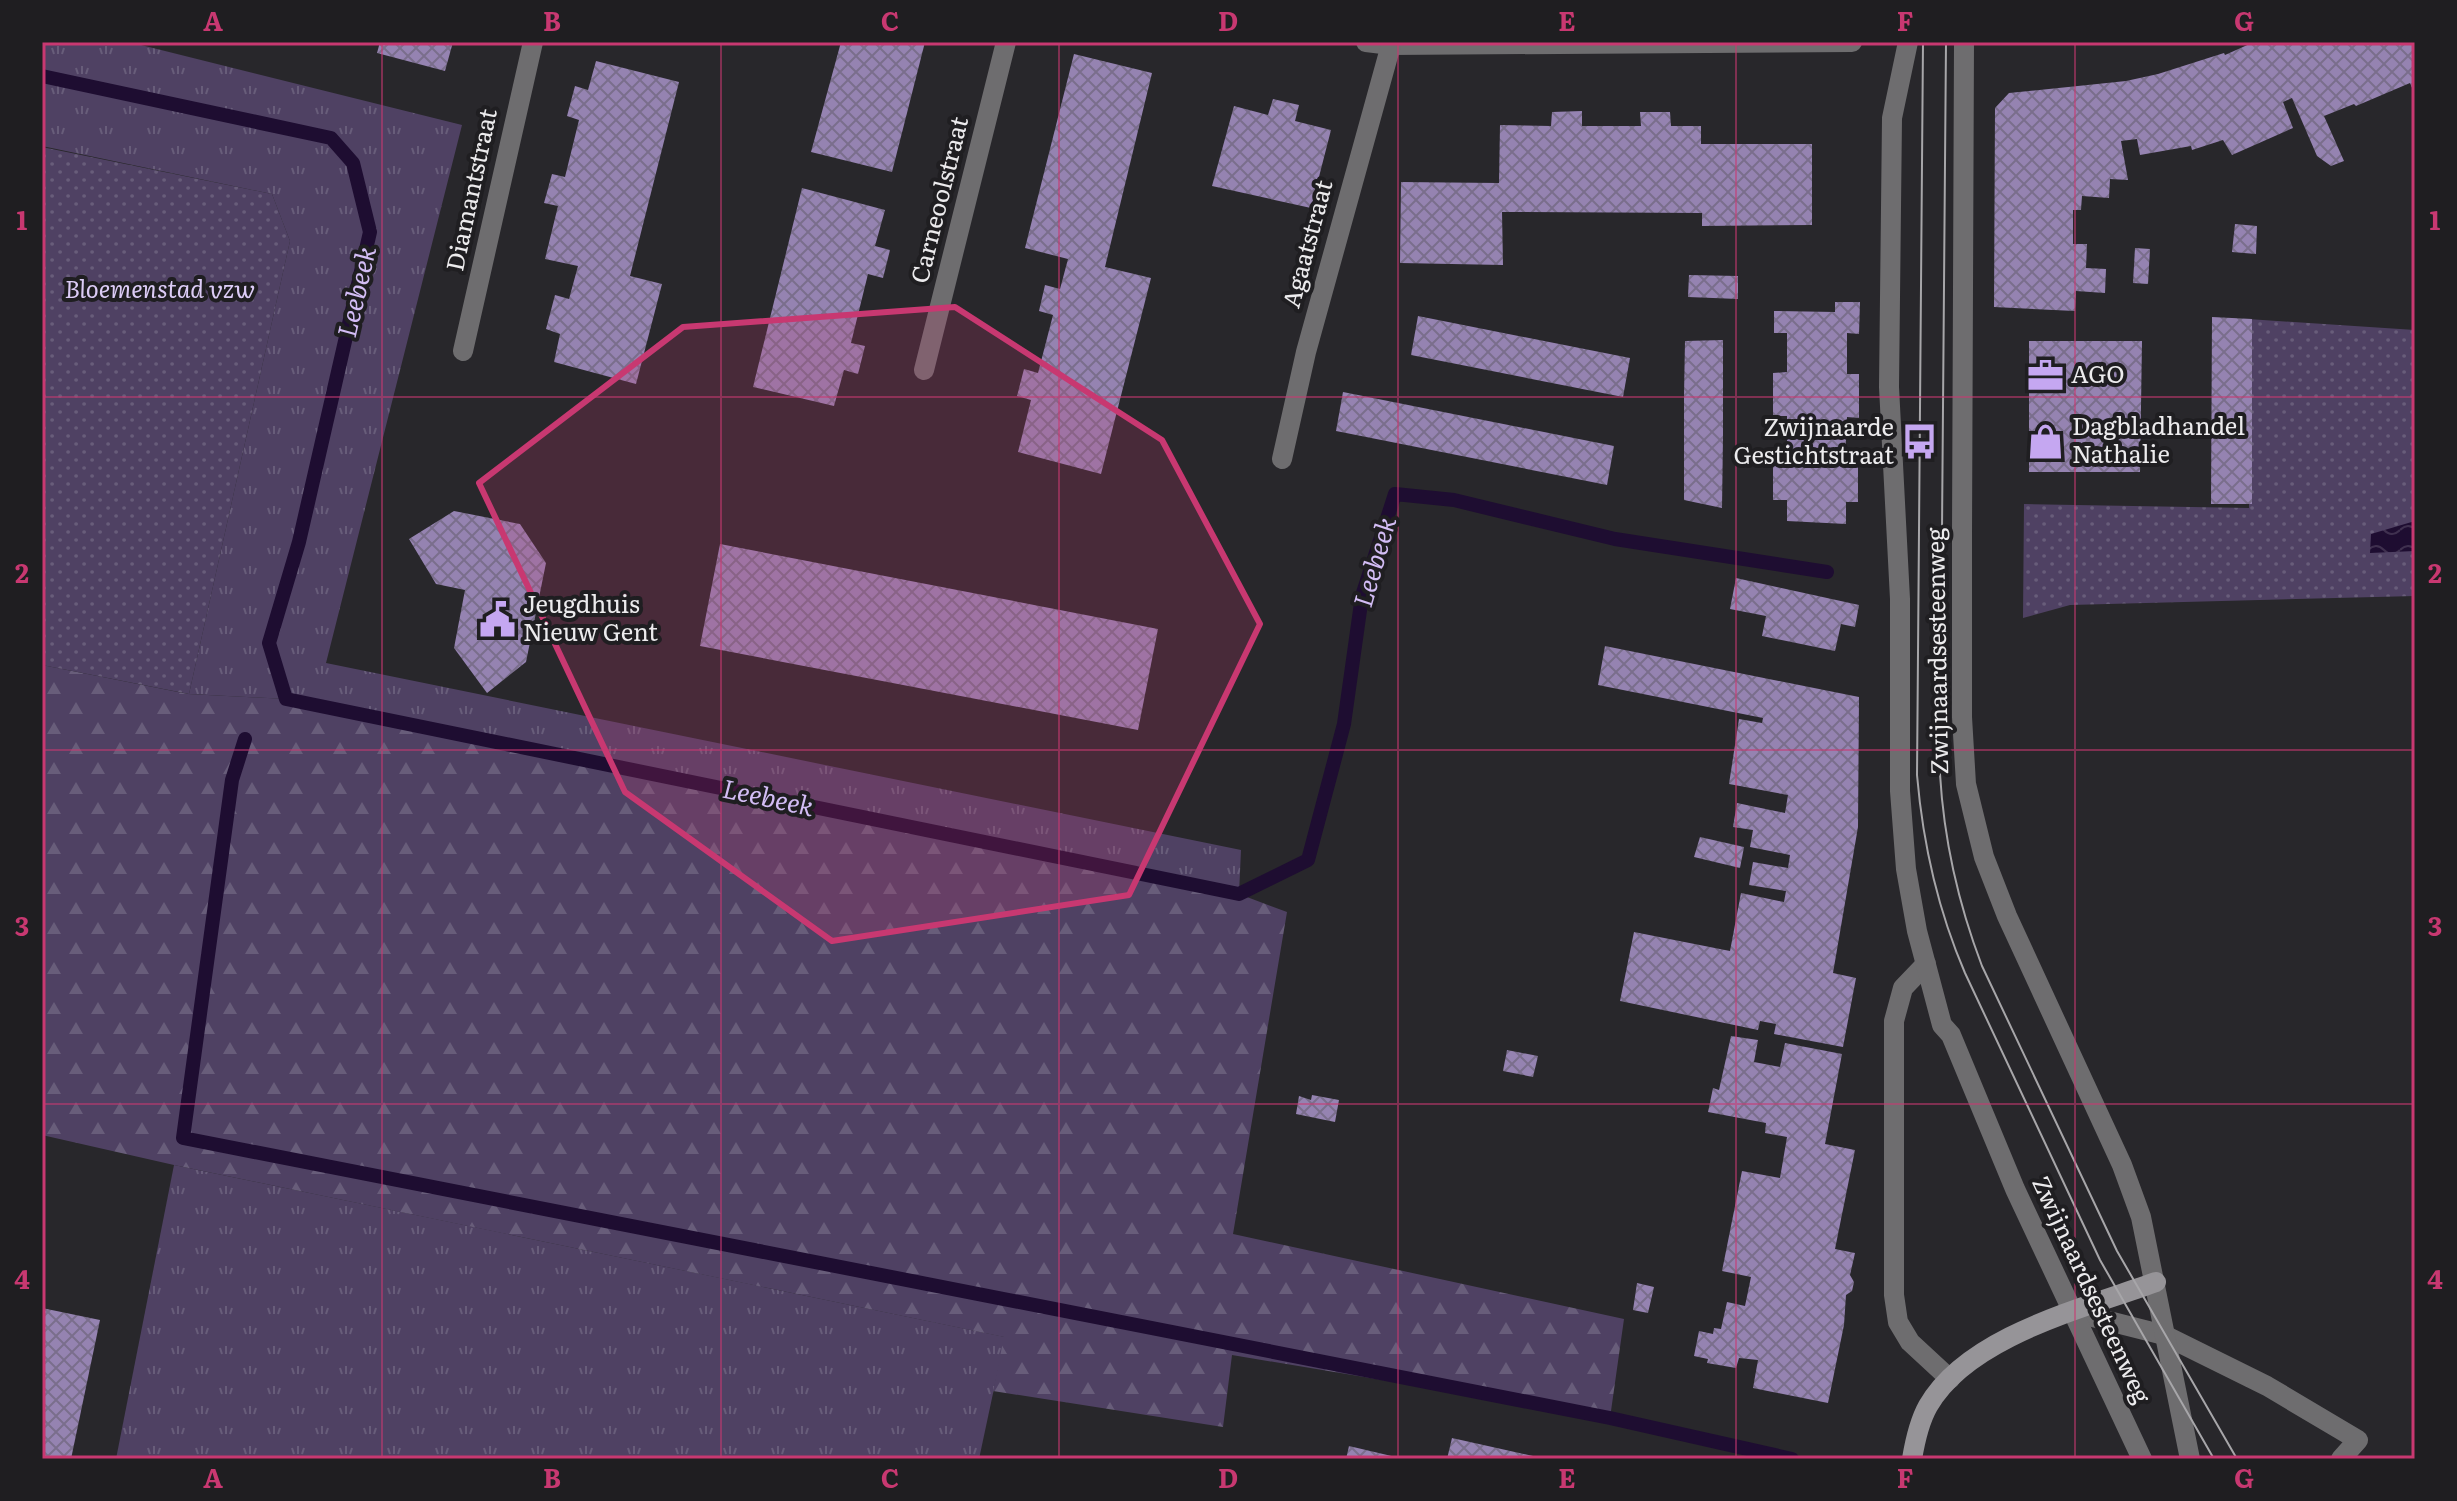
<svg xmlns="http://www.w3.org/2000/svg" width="2457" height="1501" font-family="Literata,serif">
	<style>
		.grass { fill: url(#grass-tufts) }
		.forest { fill: url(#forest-firs) }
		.park { fill: url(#park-dots) }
		.water { fill: url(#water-waves) }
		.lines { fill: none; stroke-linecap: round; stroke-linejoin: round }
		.stream { stroke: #1e0d31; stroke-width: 14 }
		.building { fill: url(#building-cross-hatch) }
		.minor { stroke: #6e6d6f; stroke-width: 20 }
		.tertiary { stroke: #6e6d6f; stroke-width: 20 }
		.secondary { stroke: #969498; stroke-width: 20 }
		.tram { stroke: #a7a6a9; stroke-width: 2 }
		.marked { fill: #c83871; fill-opacity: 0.2; stroke: #c83871; stroke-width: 6; stroke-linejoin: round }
		.grid { fill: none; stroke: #c83871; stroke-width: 2; stroke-opacity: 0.55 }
		.labels { text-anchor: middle; stroke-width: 8; stroke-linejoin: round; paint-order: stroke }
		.street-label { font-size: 24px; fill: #ecebed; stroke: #1f1e21 }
		.park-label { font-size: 24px; font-style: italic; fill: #dcccf6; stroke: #1f1e21 }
		.poi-label { font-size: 24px; fill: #ecebed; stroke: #1f1e21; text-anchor: start }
		.water-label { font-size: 26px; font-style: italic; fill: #d3bdf5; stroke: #1f1e21 }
		.neatline { fill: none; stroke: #c83871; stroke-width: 3 }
		.grid-label { font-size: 26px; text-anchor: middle; font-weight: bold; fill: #c83871 }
	</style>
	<defs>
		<pattern id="grass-tufts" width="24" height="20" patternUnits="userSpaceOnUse" patternTransform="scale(2)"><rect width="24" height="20" fill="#4f4163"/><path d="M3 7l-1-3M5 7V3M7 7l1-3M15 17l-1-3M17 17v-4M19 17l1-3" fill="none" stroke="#685d7a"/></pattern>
		<pattern id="forest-firs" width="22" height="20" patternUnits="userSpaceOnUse" patternTransform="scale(2)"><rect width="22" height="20" fill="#4f4163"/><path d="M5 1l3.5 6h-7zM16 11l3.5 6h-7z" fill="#685d7a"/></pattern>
		<pattern id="park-dots" width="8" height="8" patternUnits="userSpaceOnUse" patternTransform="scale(2)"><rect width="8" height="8" fill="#4f4163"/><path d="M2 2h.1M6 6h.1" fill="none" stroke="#685d7a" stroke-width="1.8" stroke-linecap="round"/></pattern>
		<pattern id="water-waves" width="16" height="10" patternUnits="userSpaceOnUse" patternTransform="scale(2)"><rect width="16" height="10" fill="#1e0d31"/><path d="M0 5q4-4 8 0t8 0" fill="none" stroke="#3f304f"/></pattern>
		<pattern id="building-cross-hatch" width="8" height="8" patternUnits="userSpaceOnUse" patternTransform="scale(2)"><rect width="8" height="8" fill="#9583b1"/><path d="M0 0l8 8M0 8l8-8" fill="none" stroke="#7a6e8c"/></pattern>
	</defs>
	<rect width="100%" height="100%" fill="#28272b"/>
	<g class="grass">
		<polygon points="42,42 129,42 462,125 326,663 1241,850 1239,894 286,699 189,694 290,241 272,194 42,146"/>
		<polygon points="174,1165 1005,1337 979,1459 116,1459"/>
	</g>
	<polygon class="forest" points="42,665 188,694 286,699 1239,894 1287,912 1233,1234 1624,1319 1610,1418 1232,1355 1223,1427 993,1391 1004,1337 174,1165 42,1135"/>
	<g class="park">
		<polygon points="42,147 272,194 290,241 189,694 42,665"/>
		<polygon points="2248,319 2415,330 2415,596 2070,605 2023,618 2024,504 2249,508"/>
	</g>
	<polygon class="water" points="2415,521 2415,551 2370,553 2371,534"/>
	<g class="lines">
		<g class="stream">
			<polyline points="42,76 331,138 353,163 370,232 299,542 269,643 286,699 1239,894 1308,860 1344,724 1362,596 1395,494 1454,500 1615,539 1827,572"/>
			<polyline points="245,739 232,780 183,1138 1610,1418 1792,1459"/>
		</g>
	</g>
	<g class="building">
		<polygon points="380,42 453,42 445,71 377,53"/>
		<polygon points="841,42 925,42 892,172 811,152"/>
		<polygon points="2254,42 2415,42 2415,95 2410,83 2356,106 2354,104 2324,116 2344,161 2331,166 2317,156 2292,98 2283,102 2293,128 2232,155 2223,140 2192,150 2191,146 2140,155 2137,139 2121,141 2128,180 2110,179 2109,198 2082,196 2081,210 2073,210 2073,244 2087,244 2086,268 2106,269 2105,293 2076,291 2075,311 1994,307 1995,108 2009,93 2126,81 2158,74 2224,53 2225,55"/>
		<polygon points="1074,54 1152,73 1105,267 1151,278 1101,474 1018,452 1031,400 1017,396 1024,369 1038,373 1053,315 1039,311 1045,285 1060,289 1068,259 1025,248"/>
		<polygon points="596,61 679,82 630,276 662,284 636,384 554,362 560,334 546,329 555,295 569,299 578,266 545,259 558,206 544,203 552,174 565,177 579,120 567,116 575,86 588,90"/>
		<polygon points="1273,99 1299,105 1295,121 1331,130 1311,208 1212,186 1234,106 1268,115"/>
		<polygon points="1582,111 1582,126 1641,126 1640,112 1670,112 1671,126 1701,126 1701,144 1812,144 1812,225 1702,226 1702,213 1502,212 1503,265 1400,263 1401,182 1499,183 1500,125 1551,126 1552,112"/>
		<polygon points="802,188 885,210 875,246 890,250 883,278 868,274 851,343 865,346 858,374 844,370 834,406 753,387"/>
		<polygon points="2235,224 2257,226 2256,254 2232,252"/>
		<polygon points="2135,248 2150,249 2148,284 2133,283"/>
		<polygon points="1689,275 1738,276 1738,299 1688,297"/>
		<polygon points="1835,302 1860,302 1859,334 1847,333 1847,374 1859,374 1859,418 1847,417 1846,438 1846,458 1858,458 1858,502 1846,502 1846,524 1787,521 1787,500 1773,500 1773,457 1787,457 1787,416 1773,416 1773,373 1787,372 1787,333 1774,333 1774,311 1835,312"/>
		<polygon points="1418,316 1630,358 1623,397 1411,355"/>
		<polygon points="2212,317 2252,319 2252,504 2211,504"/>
		<polygon points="1723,340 1723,436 1722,508 1684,500 1684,395 1685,341"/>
		<polygon points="2029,341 2142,341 2140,472 2029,472"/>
		<polygon points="1343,392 1614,446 1607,485 1336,431"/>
		<polygon points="454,511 520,524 546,563 526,662 487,693 454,648 465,590 436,584 409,539"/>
		<polygon points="720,544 1158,629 1138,730 700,646"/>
		<polygon points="1736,578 1859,605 1855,627 1841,624 1835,651 1762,636 1766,616 1730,609"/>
		<polygon points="1605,646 1859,697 1858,827 1833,973 1856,978 1843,1047 1774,1034 1776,1024 1760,1021 1758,1030 1620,1001 1634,932 1730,951 1741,893 1784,902 1786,891 1749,885 1753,862 1788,868 1790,855 1750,847 1753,830 1733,827 1737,803 1785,813 1788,795 1729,784 1739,719 1762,723 1763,718 1598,685"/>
		<polygon points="1700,837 1744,847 1740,868 1694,857"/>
		<polygon points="1731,1036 1758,1040 1754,1062 1780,1067 1785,1043 1842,1054 1825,1144 1855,1150 1835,1249 1855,1253 1850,1275 1854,1282 1852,1291 1846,1295 1844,1325 1828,1403 1753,1388 1758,1360 1739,1358 1736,1368 1707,1363 1708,1359 1694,1356 1699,1331 1713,1334 1714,1328 1721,1329 1727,1302 1745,1306 1751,1277 1722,1271 1742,1171 1780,1178 1787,1137 1765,1133 1766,1123 1708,1112 1713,1088 1719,1090"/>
		<polygon points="1507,1050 1538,1056 1533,1077 1503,1071"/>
		<polygon points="1312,1095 1339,1100 1335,1122 1296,1114 1299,1096 1311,1100"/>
		<polygon points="1637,1283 1654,1287 1648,1313 1633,1310"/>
		<polygon points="42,1308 100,1320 71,1459 42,1459"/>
		<polygon points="1452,1438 1542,1458 1541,1459 1447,1459"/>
		<polygon points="1349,1446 1400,1458 1400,1459 1346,1459"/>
	</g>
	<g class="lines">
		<g class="minor">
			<polyline points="1366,42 1391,45 1852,42"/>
			<polyline points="463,351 533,42"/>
			<polyline points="924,370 1006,42"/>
			<polyline points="1282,459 1306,352 1391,45"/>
			<polyline points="1926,964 1903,988 1894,1021 1894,1295 1898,1322 1910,1342 1950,1379"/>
			<polyline points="2073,1312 2164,1335 2267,1386 2358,1440 2341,1459"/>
		</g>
		<g class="tertiary">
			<polyline points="1908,42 1892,118 1889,387 1900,599 1900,791 1906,869 1917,931 1942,1025 1951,1035 2015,1189 2142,1459"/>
			<polyline points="1964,42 1962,534 1962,717 1966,784 1984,857 2007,916 2122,1165 2141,1217 2190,1459"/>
		</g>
		<path class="secondary" d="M1912,1459C1915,1441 1919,1422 1928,1406C1968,1336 2084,1308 2156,1282"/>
		<g class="tram">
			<path d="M1923,42L1917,775C1923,845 1937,908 1965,973L2100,1260L2214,1459"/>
			<path d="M1946,42L1940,774C1944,842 1958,903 1982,966L2117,1251L2237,1459"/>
		</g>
	</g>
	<path class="marked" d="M955,307L1162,440L1260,624L1129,895L832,941L625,792L479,483L683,327Z"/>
	<path class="grid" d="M382,42V1459M721,42V1459M1059,42V1459M1398,42V1459M1736,42V1459M2075,42V1459M42,397H2415M42,750H2415M42,1104H2415"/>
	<defs>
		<symbol id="office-bare" viewBox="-9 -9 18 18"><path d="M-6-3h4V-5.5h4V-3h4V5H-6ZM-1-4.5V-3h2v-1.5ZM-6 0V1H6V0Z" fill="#c5a7f1" stroke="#1f1e21" stroke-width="2.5" paint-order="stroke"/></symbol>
		<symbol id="shop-bare" viewBox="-9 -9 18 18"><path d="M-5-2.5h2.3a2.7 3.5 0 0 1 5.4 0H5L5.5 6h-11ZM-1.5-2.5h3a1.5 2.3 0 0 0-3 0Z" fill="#c5a7f1" stroke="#1f1e21" stroke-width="2.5" paint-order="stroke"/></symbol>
		<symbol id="bus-bare" viewBox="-9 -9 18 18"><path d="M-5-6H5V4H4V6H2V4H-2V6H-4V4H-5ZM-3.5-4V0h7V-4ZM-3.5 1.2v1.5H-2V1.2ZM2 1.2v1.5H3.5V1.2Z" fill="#c5a7f1" stroke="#1f1e21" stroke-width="2.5" paint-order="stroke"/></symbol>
		<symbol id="civic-bare" viewBox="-9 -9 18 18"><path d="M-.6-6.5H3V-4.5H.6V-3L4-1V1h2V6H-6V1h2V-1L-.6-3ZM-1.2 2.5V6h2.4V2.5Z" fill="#c5a7f1" stroke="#1f1e21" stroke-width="2.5" paint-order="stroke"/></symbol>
	</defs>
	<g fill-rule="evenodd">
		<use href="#office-bare" x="2020" y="350" width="51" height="51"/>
		<use href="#shop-bare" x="2020" y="416" width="51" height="51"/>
		<use href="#bus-bare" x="1894" y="416" width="51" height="51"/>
		<use href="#civic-bare" x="472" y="594" width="51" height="51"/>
	</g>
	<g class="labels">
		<g class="street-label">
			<text transform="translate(472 190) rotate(-78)" y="8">Diamantstraat</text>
			<text transform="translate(940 200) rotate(-76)" y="8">Carneoolstraat</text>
			<text transform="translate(1308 244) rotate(-75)" y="8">Agaatstraat</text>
			<text transform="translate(1938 651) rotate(-91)" y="8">Zwijnaardsesteenweg</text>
			<text transform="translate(2091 1290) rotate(65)" y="8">Zwijnaardsesteenweg</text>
		</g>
		<g class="park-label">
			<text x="160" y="298">Bloemenstad vzw</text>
		</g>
		<g class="poi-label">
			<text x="2071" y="383">AGO</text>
			<text x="2072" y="435">Dagbladhandel<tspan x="2072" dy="28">Nathalie</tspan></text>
			<text x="1894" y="436" text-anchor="end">Zwijnaarde<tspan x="1894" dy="28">Gestichtstraat</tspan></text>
			<text x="523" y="613">Jeugdhuis<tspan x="523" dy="28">Nieuw Gent</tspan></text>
		</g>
		<g class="water-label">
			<text transform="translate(357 292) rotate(-77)" y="9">Leebeek</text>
			<text transform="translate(1375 562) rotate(-74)" y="9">Leebeek</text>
			<text transform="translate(768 798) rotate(12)" y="9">Leebeek</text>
		</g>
	</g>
	<rect width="2457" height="1501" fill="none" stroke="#1f1e21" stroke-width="88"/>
	<rect x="44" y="44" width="2369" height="1413" class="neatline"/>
	<g class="grid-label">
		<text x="213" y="31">A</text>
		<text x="552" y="31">B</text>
		<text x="890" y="31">C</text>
		<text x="1228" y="31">D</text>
		<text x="1567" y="31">E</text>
		<text x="1905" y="31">F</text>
		<text x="2244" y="31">G</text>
		<text x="22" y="230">1</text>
		<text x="2435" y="230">1</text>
		<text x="22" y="583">2</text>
		<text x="2435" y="583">2</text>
		<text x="22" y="936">3</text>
		<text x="2435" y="936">3</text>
		<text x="22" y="1289">4</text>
		<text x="2435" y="1289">4</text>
		<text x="213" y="1488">A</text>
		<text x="552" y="1488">B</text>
		<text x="890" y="1488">C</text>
		<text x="1228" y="1488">D</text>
		<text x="1567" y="1488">E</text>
		<text x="1905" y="1488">F</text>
		<text x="2244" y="1488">G</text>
	</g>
</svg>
